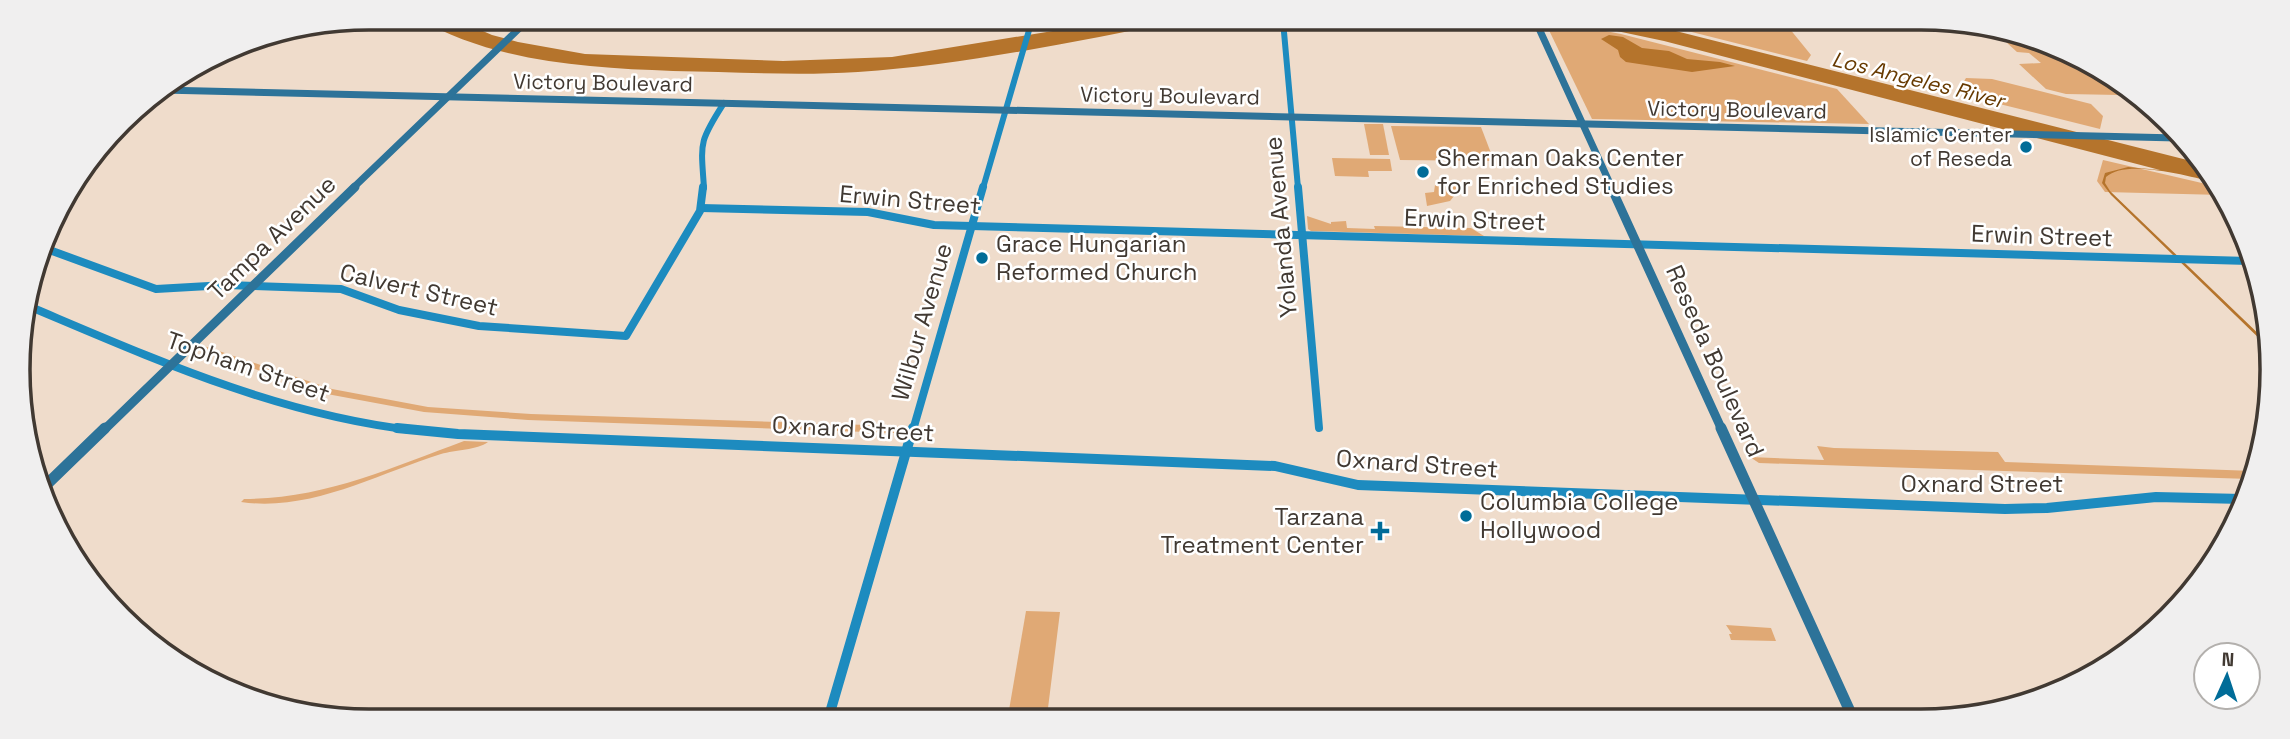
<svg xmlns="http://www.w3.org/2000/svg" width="2290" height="739" font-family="'Space Grotesk',sans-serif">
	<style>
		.green { fill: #e0a975 }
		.water { fill: #b5742c }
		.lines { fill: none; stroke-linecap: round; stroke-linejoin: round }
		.secondary-far2 { stroke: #1d8bbf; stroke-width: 6 }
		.secondary-far1 { stroke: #1d8bbf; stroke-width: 8 }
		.secondary { stroke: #1d8bbf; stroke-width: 10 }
		.primary-far2 { stroke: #2d7399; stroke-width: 7 }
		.primary-far1 { stroke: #2d7399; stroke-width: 9 }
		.primary { stroke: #2d7399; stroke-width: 11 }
		.poi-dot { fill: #006c98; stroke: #fff; stroke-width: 2.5 }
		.labels { text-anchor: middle; stroke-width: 5; stroke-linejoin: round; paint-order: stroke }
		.far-water-label { font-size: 21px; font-style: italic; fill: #673a01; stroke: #fff }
		.far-street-label { font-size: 21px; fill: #413932; stroke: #fff }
		.far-poi-label { font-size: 21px; fill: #413932; stroke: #fff; text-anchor: end }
		.poi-label { font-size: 24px; fill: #413932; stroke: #fff; text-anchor: start }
		.street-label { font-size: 24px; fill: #413932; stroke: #fff }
		.rim { fill: none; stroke: #413932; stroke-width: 3.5 }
	</style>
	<rect width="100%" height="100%" fill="#efdccb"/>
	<g class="green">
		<polygon points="1545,22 1564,23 1621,34 1837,89 1869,124 1592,119"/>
		<polygon points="1656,23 1785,23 1811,55 1807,61"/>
		<polygon points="2005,31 2080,62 2120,95 2066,94 2046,89 2019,64 2041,63 2029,53 2017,52 1995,32"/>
		<polygon points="1966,78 1992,79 2091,104 2103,116 2100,129 1963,95 1966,92 1961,86"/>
		<polygon points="1364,124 1383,124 1389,155 1370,155"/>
		<polygon points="1391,126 1481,127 1494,161 1400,160"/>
		<polygon points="1332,158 1390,159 1392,171 1368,171 1369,177 1335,176"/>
		<polygon points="2103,160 2219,187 2222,195 2105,192 2097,181"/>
		<polygon points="1435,185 1459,185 1459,190 1450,201 1427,206 1425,193 1434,192"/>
		<polygon points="1307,216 1331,224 1331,222 1346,221 1347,228 1375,229 1374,226 1471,228 1484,236 1311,231 1308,229"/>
		<polygon points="204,346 332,389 428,407 531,414 898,426 895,433 528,420 424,412 327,394 200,350"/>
		<path d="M464,441L488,442C477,450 455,450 441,454C377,474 311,512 241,502L244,499C323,499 391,468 464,441Z"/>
		<polygon points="1817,446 1834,448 1998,452 2005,462 2254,471 2250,479 1759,463 1750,457 1824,460"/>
		<polygon points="1026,611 1060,612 1047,716 1008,716"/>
		<polygon points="1726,625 1771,628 1776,641 1731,640 1729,634 1732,634"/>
	</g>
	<g class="water">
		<path d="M417,18H453L492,35L518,42L585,54L783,61L892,57L1114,21H1182C1075,41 967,65 858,72C797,76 735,72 673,71C586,68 494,62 417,18Z"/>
		<path d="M1579,23H1644L2203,164L2213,174L2217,183C2191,177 2127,158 2106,177L2105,183L2110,191L2266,341V345L2111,195L2102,183L2105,173L2128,167L2160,170L1664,41Z"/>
		<polygon points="1609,35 1623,37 1642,48 1669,51 1687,59 1720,62 1735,66 1692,72 1626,62 1620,57 1618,50 1601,39"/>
	</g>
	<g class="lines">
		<g class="secondary-far2">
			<polyline points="1283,21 1298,188"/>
			<polyline points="2097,69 2164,125"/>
			<path d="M704,188C701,143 698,143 724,103"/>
			<polyline points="983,188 1032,20"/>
		</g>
		<g class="secondary-far1">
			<polyline points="1298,187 1319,428"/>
			<polyline points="701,208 868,212 934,225 2249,261"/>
			<polyline points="44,248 156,289 226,285 341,289 399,310 479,326 626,336 700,211 703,187"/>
			<path d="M26,305C152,358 275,414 412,430"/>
			<polyline points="913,430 983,187"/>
		</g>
		<g class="secondary">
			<polyline points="397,428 458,434 1275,466 1358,485 2005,509 2047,508 2156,497 2243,499"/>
			<polyline points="829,716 913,428"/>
		</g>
		<g class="primary-far2">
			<polyline points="1536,22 1612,188"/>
			<polyline points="162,90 2177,138"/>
			<polyline points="353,188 530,18"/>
		</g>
		<g class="primary-far1">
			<polyline points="1611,187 1722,430"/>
			<polyline points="104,430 355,187"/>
		</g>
		<g class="primary">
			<polyline points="1721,428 1853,718"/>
			<polyline points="42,489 105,428"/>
		</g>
	</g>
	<g class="poi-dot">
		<circle cx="2026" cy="147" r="7"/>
		<circle cx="1423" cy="172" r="7"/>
		<circle cx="982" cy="258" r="7"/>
		<circle cx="1466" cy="516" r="7"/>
		<path d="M1376.5 520.5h7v7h7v7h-7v7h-7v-7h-7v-7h7z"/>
	</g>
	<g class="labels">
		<g class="far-water-label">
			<text transform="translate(1918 80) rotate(14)" y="7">Los Angeles River</text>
		</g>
		<g class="far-street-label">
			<text transform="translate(603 83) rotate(1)" y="7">Victory Boulevard</text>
			<text transform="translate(1170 96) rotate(1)" y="7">Victory Boulevard</text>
			<text transform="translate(1737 110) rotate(1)" y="7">Victory Boulevard</text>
		</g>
		<g class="far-poi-label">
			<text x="2012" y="142">Islamic Center<tspan x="2012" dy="24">of Reseda</tspan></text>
		</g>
		<g class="poi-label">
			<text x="1437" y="166">Sherman Oaks Center<tspan x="1437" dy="28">for Enriched Studies</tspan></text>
			<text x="996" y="252">Grace Hungarian<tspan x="996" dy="28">Reformed Church</tspan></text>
			<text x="1480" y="510">Columbia College<tspan x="1480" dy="28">Hollywood</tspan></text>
			<text x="1364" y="525" text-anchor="end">Tarzana<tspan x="1364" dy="28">Treatment Center</tspan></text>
		</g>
		<g class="street-label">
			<text transform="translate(910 200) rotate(5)" y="8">Erwin Street</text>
			<text transform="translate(1475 220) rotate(2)" y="8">Erwin Street</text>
			<text transform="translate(1281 227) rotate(-95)" y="8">Yolanda Avenue</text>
			<text transform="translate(2042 236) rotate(2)" y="8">Erwin Street</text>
			<text transform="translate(272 238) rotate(-44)" y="8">Tampa Avenue</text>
			<text transform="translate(419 290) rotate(13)" y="8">Calvert Street</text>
			<text transform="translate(922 322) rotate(-74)" y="8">Wilbur Avenue</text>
			<text transform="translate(1715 361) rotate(66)" y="8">Reseda Boulevard</text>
			<text transform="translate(248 367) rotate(19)" y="8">Topham Street</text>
			<text transform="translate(853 429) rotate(3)" y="8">Oxnard Street</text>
			<text transform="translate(1417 464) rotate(4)" y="8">Oxnard Street</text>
			<text x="1982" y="492">Oxnard Street</text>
		</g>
	</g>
	<path d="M0 0H2290V739H0ZM369 30H1921A339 339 0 0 1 2260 369V370A339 339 0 0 1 1921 709H369A339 339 0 0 1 30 370V369A339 339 0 0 1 369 30Z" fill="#f0efef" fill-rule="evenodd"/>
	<path class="rim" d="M369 30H1921A339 339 0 0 1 2260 369V370A339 339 0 0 1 1921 709H369A339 339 0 0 1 30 370V369A339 339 0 0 1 369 30Z"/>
	<g transform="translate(2227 676) rotate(3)"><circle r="33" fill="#ffffff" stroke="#b3b0ad" stroke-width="2"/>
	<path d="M0-5L12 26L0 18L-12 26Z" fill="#006c98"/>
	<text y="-10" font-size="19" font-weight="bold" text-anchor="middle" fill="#413932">N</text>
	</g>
</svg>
